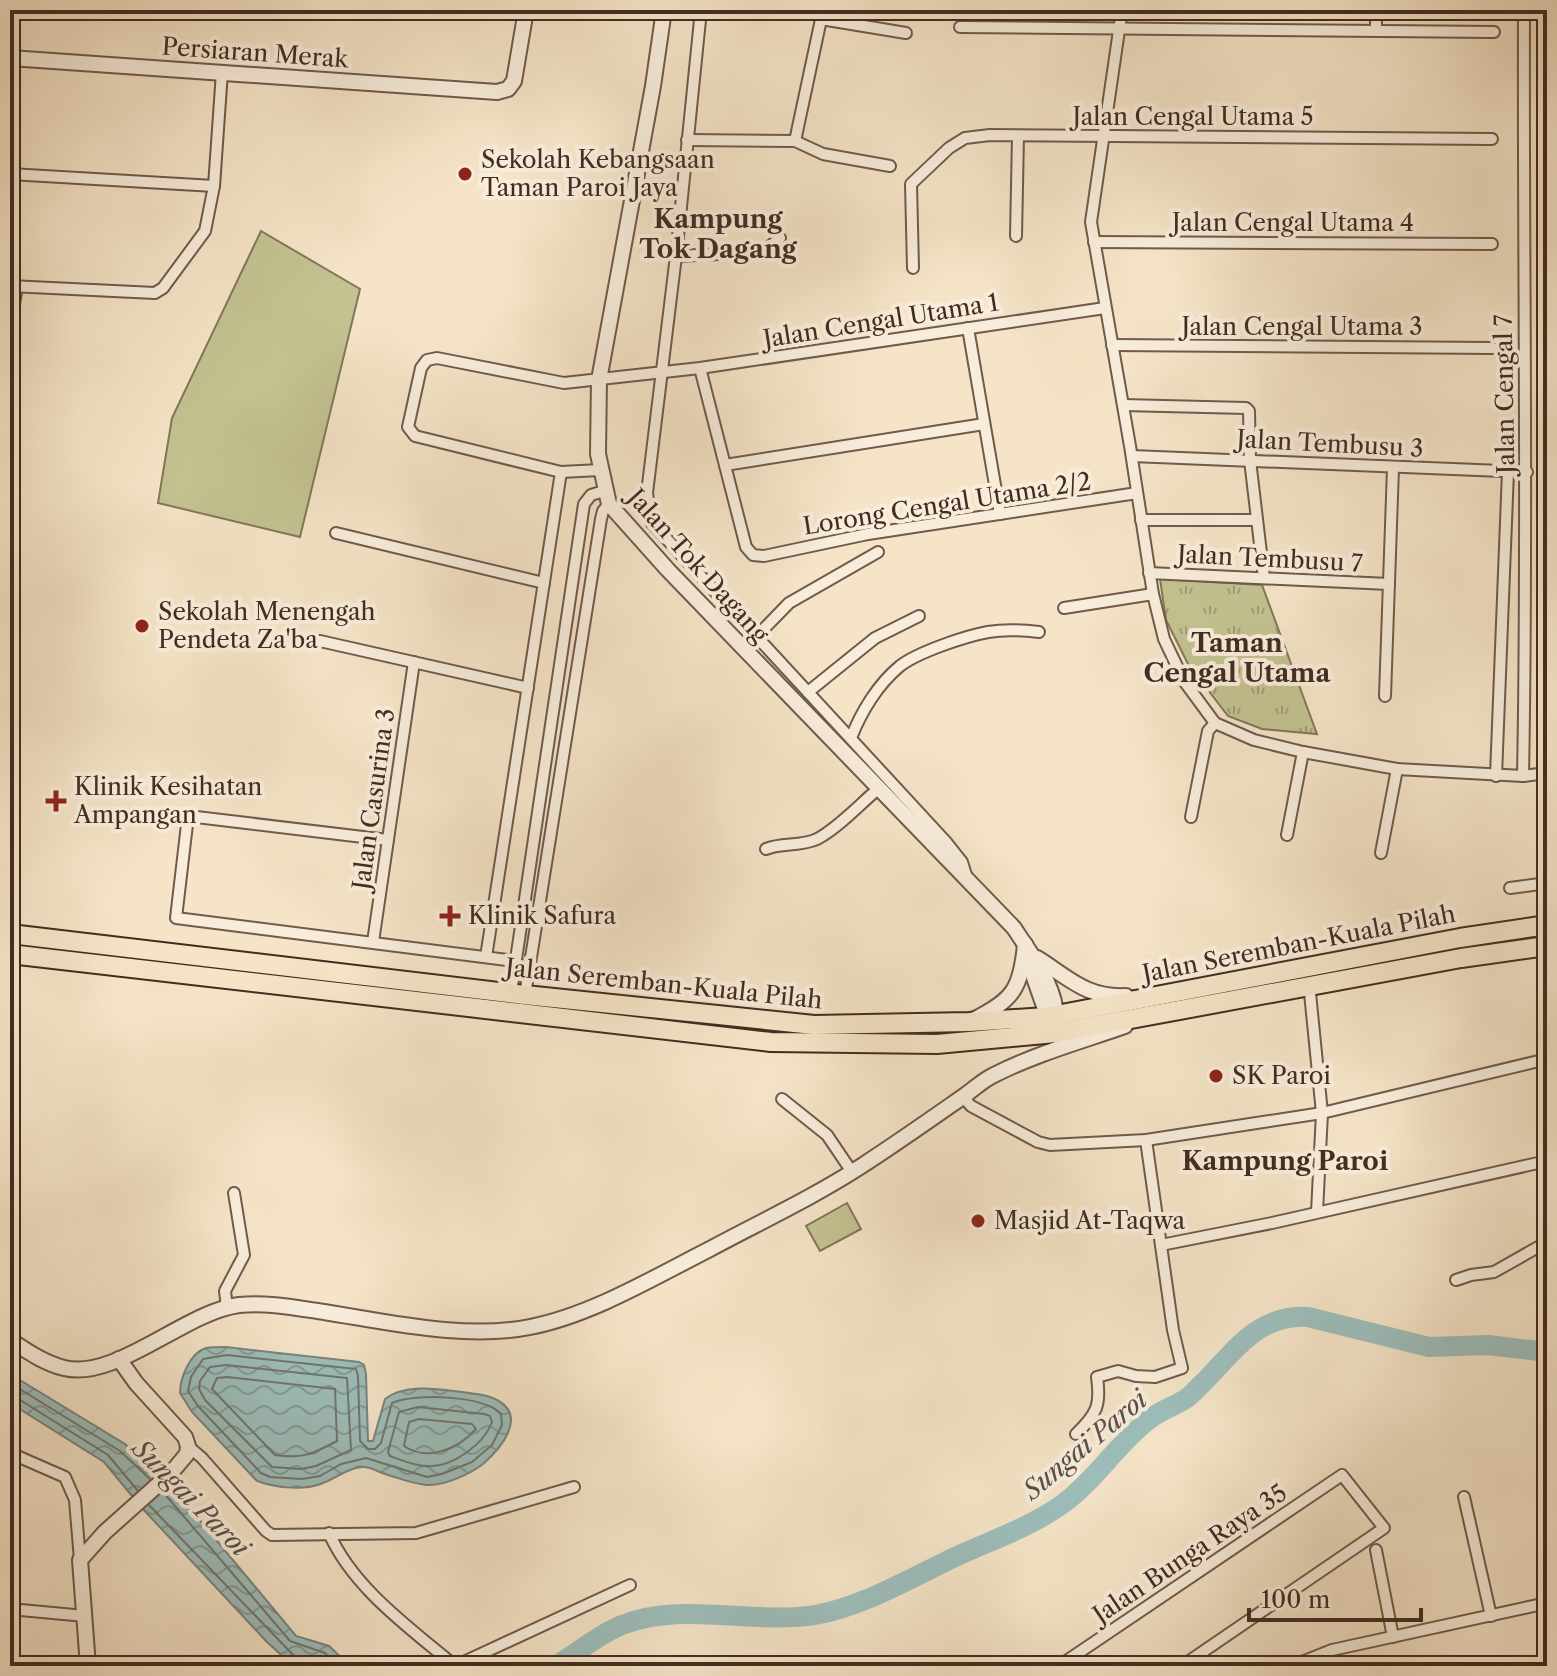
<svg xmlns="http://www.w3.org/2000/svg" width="1557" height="1676" font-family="'Libre Caslon Text',serif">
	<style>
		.grass { fill: url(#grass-tufts); stroke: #82775a; stroke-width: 2 }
		.pitch { fill: #c3c291; stroke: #82775a; stroke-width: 2 }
		.water { fill: url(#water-waves); stroke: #79847e; stroke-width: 2 }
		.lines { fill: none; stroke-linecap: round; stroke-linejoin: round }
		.shore { stroke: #70756e; stroke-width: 2 }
		.river { stroke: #9dbebb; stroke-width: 20 }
		.minor-casing { stroke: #6f5a4c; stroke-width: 14 }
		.tertiary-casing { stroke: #6f5a4c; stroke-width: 18 }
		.trunk-casing { stroke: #422c22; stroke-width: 22 }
		.minor { stroke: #f8eddb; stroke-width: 10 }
		.tertiary { stroke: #f8eddb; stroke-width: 14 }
		.trunk { stroke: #f5e4c8; stroke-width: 18 }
		.poi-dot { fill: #8f2418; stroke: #f8eddb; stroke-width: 3 }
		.labels { text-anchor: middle; stroke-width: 8; stroke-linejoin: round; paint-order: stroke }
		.street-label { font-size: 24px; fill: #422c22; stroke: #f8eddb }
		.poi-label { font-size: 24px; fill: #422c22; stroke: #f8eddb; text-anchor: start }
		.neighbourhood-label { font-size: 26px; font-weight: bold; fill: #422c22; stroke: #f8eddb }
		.water-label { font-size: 26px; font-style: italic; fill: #595048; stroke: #f8eddb }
	</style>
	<defs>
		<pattern id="grass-tufts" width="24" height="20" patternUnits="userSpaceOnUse" patternTransform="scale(2)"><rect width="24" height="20" fill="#c3c291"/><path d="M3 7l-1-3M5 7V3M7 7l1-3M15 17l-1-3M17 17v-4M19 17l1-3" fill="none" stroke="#a09e76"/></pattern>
		<pattern id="water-waves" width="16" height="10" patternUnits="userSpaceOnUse" patternTransform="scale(2)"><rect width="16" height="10" fill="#9dbebb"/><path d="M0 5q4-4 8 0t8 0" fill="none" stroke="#829b98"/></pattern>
	</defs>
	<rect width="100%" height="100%" fill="#f5e4c8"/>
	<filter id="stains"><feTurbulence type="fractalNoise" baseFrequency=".0025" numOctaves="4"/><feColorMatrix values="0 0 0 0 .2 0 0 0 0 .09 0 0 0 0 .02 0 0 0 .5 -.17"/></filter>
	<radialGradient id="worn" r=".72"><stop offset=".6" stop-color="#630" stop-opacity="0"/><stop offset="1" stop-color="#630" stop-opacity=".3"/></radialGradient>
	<polygon class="grass" points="1160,579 1262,585 1317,734 1262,729 1228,716 1188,664 1166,620"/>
	<g class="pitch">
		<polygon points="261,231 360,289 300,537 158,503 172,418"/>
		<polygon points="847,1203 861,1229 820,1251 806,1226"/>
	</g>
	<g class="water">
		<path d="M226,1347L359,1362L364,1365L366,1374L368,1441H373L385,1399C406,1383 438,1389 462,1392C473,1394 487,1394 497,1400C528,1417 500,1449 483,1464C470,1474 444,1486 427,1485C413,1484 398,1478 385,1474C378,1472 370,1466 362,1467C347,1468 337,1478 323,1483C304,1491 277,1488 257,1481L192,1412L180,1393C180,1378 190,1353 206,1348C212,1347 220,1347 226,1347Z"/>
		<polygon points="10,1374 125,1444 198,1518 296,1636 329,1646 350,1666 293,1666 266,1641 142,1508 104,1462 10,1403"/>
	</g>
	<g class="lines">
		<g class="shore">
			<path d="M227,1355L356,1369L358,1376L360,1441L368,1449H375L381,1443L392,1403C415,1393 483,1395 501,1414L502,1425L492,1445L472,1462L442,1474L427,1477L366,1458L341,1464L320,1476L302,1479L270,1477L261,1473L198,1406L188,1391L191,1377L203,1359Z"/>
			<polygon points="226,1365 347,1378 351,1450 316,1466 301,1469 272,1467 205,1400 199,1389 200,1381 210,1367"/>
			<path d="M227,1377L335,1389L337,1441C313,1454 303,1459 275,1455L212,1389L217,1378Z"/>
			<polyline points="10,1383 120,1451 150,1479"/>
			<polyline points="10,1397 17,1398 108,1455 138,1491"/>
			<path d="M418,1407L484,1414L490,1416L492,1422C484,1444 452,1468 427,1466C415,1466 401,1460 390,1456L388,1452L399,1412Z"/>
			<path d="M419,1419L472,1424L476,1429C458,1449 428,1462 404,1446L409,1422Z"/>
			<polyline points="163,1492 290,1641 325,1653 338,1666"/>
			<polyline points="149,1505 295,1657 297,1666"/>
		</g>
		<path class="river" d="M555,1666C578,1653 597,1635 622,1625C680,1601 753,1625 815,1615C864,1606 911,1578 955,1557C992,1540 1031,1527 1064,1503C1095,1480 1116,1446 1146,1422C1159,1410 1174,1407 1187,1398C1194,1393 1199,1386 1205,1381C1236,1349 1259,1314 1308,1317L1429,1347L1488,1345L1547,1352"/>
		<defs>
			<g id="minor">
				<polyline points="701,10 676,256 647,493 651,522 947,843 962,862 966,875"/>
				<polyline points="1122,10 1091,222 1130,446 1153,594 1164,639 1184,681 1215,723 1254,740 1303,752 1397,769 1523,776 1547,773"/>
				<polyline points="1376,10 1376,30"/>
				<polyline points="635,14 636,10"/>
				<polyline points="821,19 906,33"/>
				<polyline points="960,27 1494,32"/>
				<polyline points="687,140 795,141 823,154 890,166"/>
				<polyline points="795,141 823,10"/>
				<polyline points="10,174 214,186"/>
				<polyline points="1016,236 1018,136"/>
				<polyline points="1094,242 1492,244"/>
				<polyline points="676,256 763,252 780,238"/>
				<polyline points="913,268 911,184 949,148 965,138 990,135 1492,139"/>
				<polyline points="10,286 155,293 163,288 205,231 214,186 222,72"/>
				<polyline points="10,328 17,286"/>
				<polyline points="968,328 1000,514"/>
				<polyline points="1112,345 1493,348"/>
				<polyline points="700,368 746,547 753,555 764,556 868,534 1137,493"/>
				<polyline points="1123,405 1246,408 1249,411 1250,460 1264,578"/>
				<polyline points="1132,456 1527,472"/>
				<polyline points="725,465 984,424"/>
				<polyline points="600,470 561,472 415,436 408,427 421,368 427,360 437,358 564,383 700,368 1105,308"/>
				<polyline points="1141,520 1257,520"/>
				<polyline points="336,533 544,583"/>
				<polyline points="1149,573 1389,584"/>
				<polyline points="1064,608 1153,594"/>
				<polyline points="756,637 789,603 878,552"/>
				<polyline points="320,641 528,688"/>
				<polyline points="808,692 875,638 919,616"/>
				<polyline points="1385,696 1393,468"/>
				<path d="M851,738C861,712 878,684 900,666C918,652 966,636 988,632C1005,629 1022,630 1039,632"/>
				<polyline points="1496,776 1508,471"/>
				<path d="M1523,776C1528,521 1523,266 1524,10"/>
				<polyline points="1191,817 1208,731 1215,723"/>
				<polyline points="1287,835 1303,752"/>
				<polyline points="388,840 188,816 176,918 515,961"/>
				<path d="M766,849C782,842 800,847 817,839C837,829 860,804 878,789"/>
				<polyline points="1381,853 1397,769"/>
				<polyline points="1510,888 1547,883"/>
				<polyline points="373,942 414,662"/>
				<polyline points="486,957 561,472"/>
				<polyline points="1309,983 1322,1113 1317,1212"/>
				<polyline points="511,993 584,504 591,495 604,491"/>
				<polyline points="525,995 601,519 603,511 609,504"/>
				<polyline points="963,1097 971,1106 1038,1142 1050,1145 1146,1140 1322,1113 1547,1059"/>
				<polyline points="782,1099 827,1135 852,1172"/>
				<polyline points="1161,1245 1272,1223 1547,1161"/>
				<polyline points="1456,1280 1471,1275 1494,1272 1547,1242"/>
				<polyline points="227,1308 225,1291 244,1255 234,1193"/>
				<path d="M1076,1434C1097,1414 1101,1405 1097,1377L1118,1371L1136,1376L1155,1377L1182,1368L1173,1330L1146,1140"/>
				<polyline points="188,1446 202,1458 266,1531 272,1535 416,1533 574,1487"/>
				<polyline points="10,1453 65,1477 75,1500 80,1560"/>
				<polyline points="1464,1497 1491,1616"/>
				<path d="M329,1533C353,1588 410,1628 455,1666L630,1585"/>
				<polyline points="1376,1550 1393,1637"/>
				<polyline points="10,1609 85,1616"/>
				<polyline points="1059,1666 1342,1475 1384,1528 1182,1666"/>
				<polyline points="1292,1666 1332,1650 1547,1603"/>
			</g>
			<g id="tertiary">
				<path d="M664,10L653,86L599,380L598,454L609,504L668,570L1014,928C1032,956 1059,989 1056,1025"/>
				<polyline points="10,58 497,92 508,89 514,81 526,10"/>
				<polyline points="1030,954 1032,972 1051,1026"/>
				<path d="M1037,958C1069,978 1086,998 1126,996"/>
				<path d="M973,1020C1013,1000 1021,989 1025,944"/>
				<path d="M10,1340C27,1351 44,1363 64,1368C115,1381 185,1312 239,1305C267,1302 297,1308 324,1312C388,1322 466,1340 530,1327C591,1315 653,1278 708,1250C760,1222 814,1197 863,1165C897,1143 931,1119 964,1096C974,1089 983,1080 994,1075C1035,1054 1082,1041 1125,1026"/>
				<polyline points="88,1666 80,1560 105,1532 171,1473 187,1454 188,1446 185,1437 136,1383 119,1359"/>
			</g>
			<g id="trunk">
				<polyline points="10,934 525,995 814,1025 969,1022 1046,1017 1460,938 1547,925"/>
				<polyline points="10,954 771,1042 937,1044 1055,1033 1461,958 1547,946"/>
			</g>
		</defs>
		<use href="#minor" class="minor-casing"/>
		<use href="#tertiary" class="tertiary-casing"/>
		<use href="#trunk" class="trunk-casing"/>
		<use href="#minor" class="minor"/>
		<use href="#tertiary" class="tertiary"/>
		<use href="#trunk" class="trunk"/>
	</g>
	<g class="poi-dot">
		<circle cx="465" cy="174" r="8"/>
		<circle cx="142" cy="626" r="8"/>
		<path d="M52 789h8v8h8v8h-8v8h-8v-8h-8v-8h8z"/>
		<path d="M446 904h8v8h8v8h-8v8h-8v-8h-8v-8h8z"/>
		<circle cx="1216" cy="1076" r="8"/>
		<circle cx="978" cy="1221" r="8"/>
	</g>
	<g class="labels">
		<g class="street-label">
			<text transform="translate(255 53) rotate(4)" y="8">Persiaran Merak</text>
			<text x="1193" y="125">Jalan Cengal Utama 5</text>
			<text x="1293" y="231">Jalan Cengal Utama 4</text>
			<text transform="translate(881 321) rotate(-9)" y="8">Jalan Cengal Utama 1</text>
			<text x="1302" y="335">Jalan Cengal Utama 3</text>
			<text transform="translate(1505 394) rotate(-91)" y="8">Jalan Cengal 7</text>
			<text transform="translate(1330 444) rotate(3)" y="8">Jalan Tembusu 3</text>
			<text transform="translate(947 504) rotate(-9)" y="8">Lorong Cengal Utama 2/2</text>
			<text transform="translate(1270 559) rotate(3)" y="8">Jalan Tembusu 7</text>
			<text transform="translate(698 566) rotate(48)" y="8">Jalan Tok Dagang</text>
			<text transform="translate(374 799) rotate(-82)" y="8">Jalan Casurina 3</text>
			<text transform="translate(1299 944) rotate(-11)" y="8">Jalan Seremban-Kuala Pilah</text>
			<text transform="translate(664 984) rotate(6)" y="8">Jalan Seremban-Kuala Pilah</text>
			<text transform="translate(1190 1554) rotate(-34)" y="8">Jalan Bunga Raya 35</text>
		</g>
		<g class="poi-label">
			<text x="481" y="168">Sekolah Kebangsaan<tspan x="481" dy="28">Taman Paroi Jaya</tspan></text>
			<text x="158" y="620">Sekolah Menengah<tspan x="158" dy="28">Pendeta Za'ba</tspan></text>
			<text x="74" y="795">Klinik Kesihatan<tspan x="74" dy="28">Ampangan</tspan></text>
			<text x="468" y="924">Klinik Safura</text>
			<text x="1232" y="1084">SK Paroi</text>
			<text x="994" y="1229">Masjid At-Taqwa</text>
		</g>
		<g class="neighbourhood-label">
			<text x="718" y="228">Kampung<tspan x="718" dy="30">Tok Dagang</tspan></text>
			<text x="1237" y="652">Taman<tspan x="1237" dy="30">Cengal Utama</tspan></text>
			<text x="1285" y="1170">Kampung Paroi</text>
		</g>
		<g class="water-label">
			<text transform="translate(1085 1445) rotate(-40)" y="9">Sungai Paroi</text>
			<text transform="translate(191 1498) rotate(45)" y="9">Sungai Paroi</text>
		</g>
	</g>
	<rect width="1557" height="1676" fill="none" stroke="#f5e4c8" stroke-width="40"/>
	<rect x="12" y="12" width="1533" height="1652" fill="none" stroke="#422c22" stroke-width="4"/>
	<rect x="20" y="20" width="1517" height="1636" fill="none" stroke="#422c22" stroke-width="2"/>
	<path d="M1249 1608v12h172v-12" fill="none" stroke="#422c22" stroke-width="4"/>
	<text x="1261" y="1608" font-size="24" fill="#422c22" stroke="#f8eddb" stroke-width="6" paint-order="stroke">100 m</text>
	<rect width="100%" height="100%" filter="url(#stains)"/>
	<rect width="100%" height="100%" fill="url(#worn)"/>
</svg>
